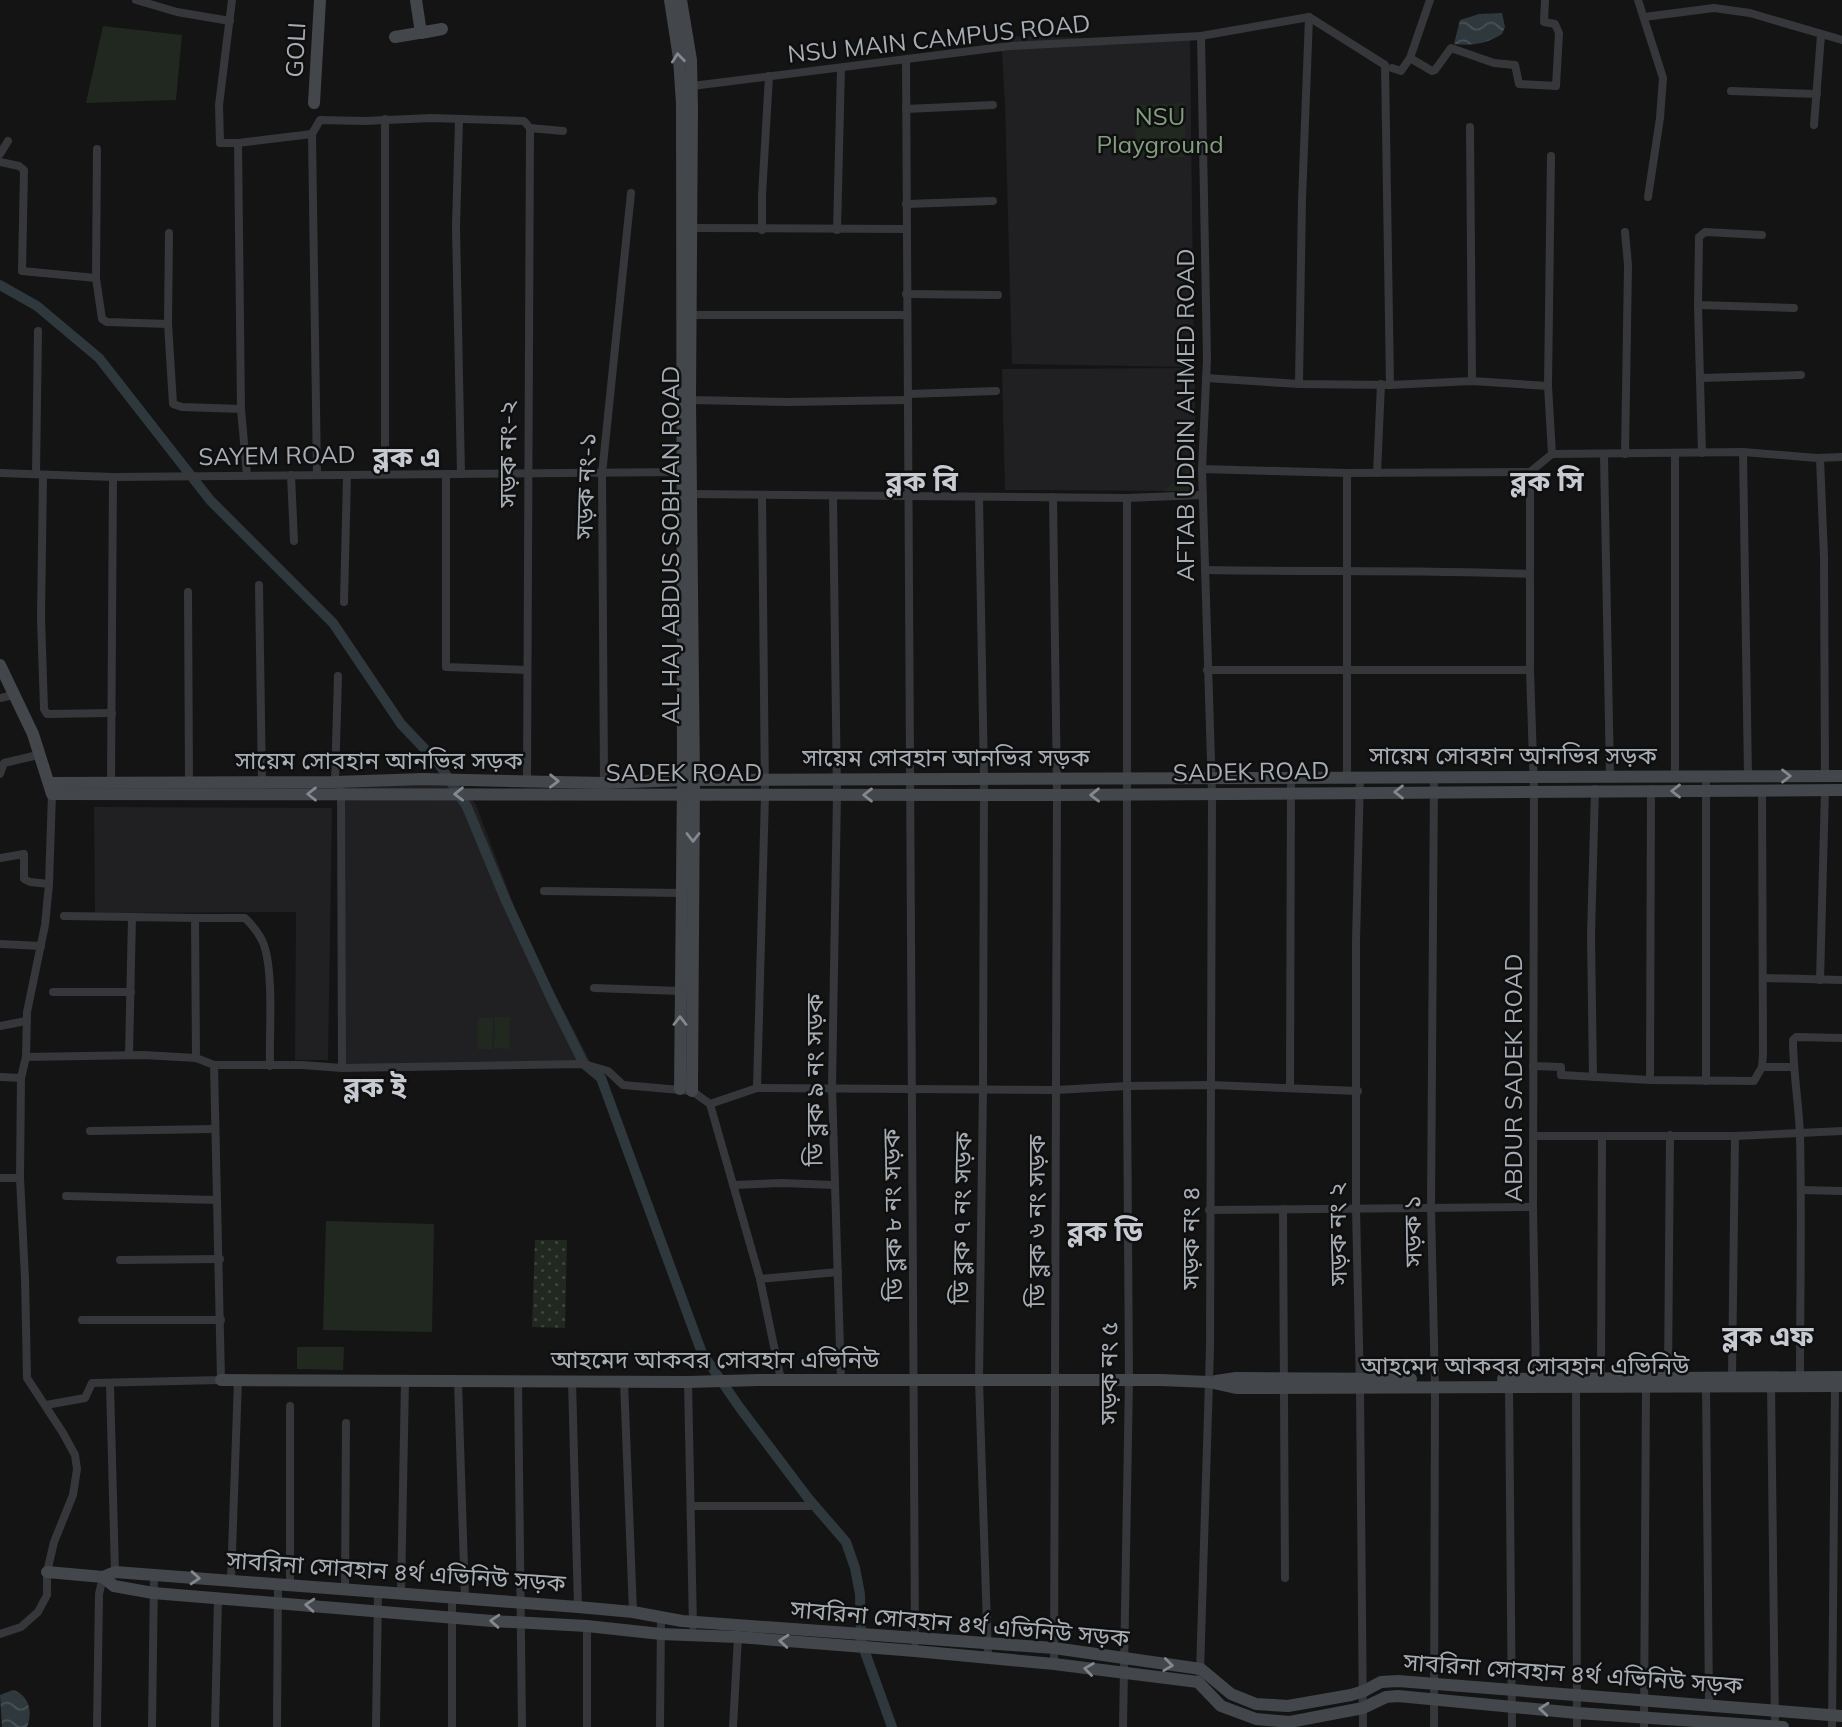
<svg xmlns="http://www.w3.org/2000/svg" width="1842" height="1727" font-family="Mulish,'Noto Sans Bengali',sans-serif">
	<style>
		.built { fill: #202022 }
		.green { fill: #202820 }
		.garden { fill: url(#garden-dots) }
		.water { fill: url(#water-waves) }
		.lines { fill: none; stroke-linecap: round; stroke-linejoin: round }
		.canal { stroke: #2e383d; stroke-width: 10 }
		.street { stroke: #35373a; stroke-width: 8 }
		.secondary { stroke: #43464a; stroke-width: 12 }
		.oneway { stroke: #84898f }
		.labels { text-anchor: middle; stroke-width: 5; stroke-linejoin: round; paint-order: stroke }
		.street-label { font-size: 24px; fill: #a7adb4; stroke: #0f0f10 }
		.park-label { font-size: 24px; fill: #829e7f; stroke: #0f0f10 }
		.quarter-label { font-size: 28px; font-weight: bold; fill: #c7cbd1; stroke: #0f0f10 }
	</style>
	<defs>
		<pattern id="garden-dots" width="8" height="8" patternUnits="userSpaceOnUse" patternTransform="scale(1.75)"><rect width="8" height="8" fill="#202820"/><path d="M2 2h.1M6 6h.1" fill="none" stroke="#3e443e" stroke-width="1.8" stroke-linecap="round"/></pattern>
		<pattern id="water-waves" width="16" height="10" patternUnits="userSpaceOnUse" patternTransform="scale(1.75)"><rect width="16" height="10" fill="#2e383d"/><path d="M0 5q4-4 8 0t8 0" fill="none" stroke="#495257"/></pattern>
	</defs>
	<rect width="100%" height="100%" fill="#141415"/>
	<g class="built">
		<polygon points="1001,36 1190,40 1194,367 1012,364 1005,105"/>
		<polygon points="1195,368 1195,491 1005,490 1002,369"/>
		<polygon points="460,781 476,805 527,940 591,1063 587,1068 342,1068 344,784"/>
		<polygon points="94,807 332,808 328,1060 295,1060 296,912 95,913"/>
	</g>
	<g class="green">
		<polygon points="103,26 182,35 176,100 86,103"/>
		<polygon points="1185,103 1185,157 1136,158 1135,105"/>
		<polygon points="1191,467 1191,491 1163,491"/>
		<polygon points="495,1017 510,1017 509,1049 494,1048"/>
		<polygon points="478,1018 493,1018 492,1049 477,1049"/>
		<polygon points="326,1221 434,1224 432,1332 323,1330"/>
		<polygon points="297,1347 344,1347 343,1370 297,1369"/>
	</g>
	<polygon class="garden" points="535,1240 567,1240 565,1328 532,1327"/>
	<g class="water">
		<path d="M1502,13L1505,27L1502,34C1486,44 1472,46 1454,44L1460,20L1479,14Z"/>
		<path d="M13,1690C29,1695 33,1712 27,1727H2L0,1695Z"/>
	</g>
	<g class="lines">
		<polyline class="canal" points="0,285 37,306 99,358 210,500 333,623 401,724 439,764 467,807 506,901 552,1000 584,1064 601,1078 702,1353 740,1408 808,1498 846,1542 855,1568 860,1594 861,1641 892,1727"/>
		<g class="street">
			<polyline points="136,0 177,12 230,21"/>
			<polyline points="232,0 219,105 220,143 238,143 312,134"/>
			<polyline points="1638,0 1663,78 1660,118 1648,197"/>
			<polyline points="1644,17 1714,8 1750,13 1842,40"/>
			<polyline points="1410,58 1432,71 1435,70 1451,48 1494,63 1515,65 1519,84 1556,86 1559,33 1555,24 1544,22 1545,0"/>
			<polyline points="906,60 915,1642"/>
			<polyline points="1392,68 1401,71 1410,58 1430,0"/>
			<polyline points="692,86 1010,46 1201,36 1309,17 1385,65 1390,385"/>
			<polyline points="1731,91 1817,94"/>
			<polyline points="906,109 993,105"/>
			<polyline points="385,119 385,474"/>
			<polyline points="459,119 456,227 461,474"/>
			<polyline points="1814,125 1821,35"/>
			<polyline points="1470,127 1472,381"/>
			<polyline points="238,143 241,409 247,476"/>
			<polyline points="97,149 96,278 102,319 107,322 168,324"/>
			<polyline points="0,154 8,141"/>
			<polyline points="1551,156 1548,386 1552,454"/>
			<polyline points="0,162 19,166 24,170 22,271 96,278"/>
			<polyline points="906,204 993,201"/>
			<polyline points="691,228 906,229"/>
			<polyline points="762,230 762,195 769,76"/>
			<polyline points="837,230 841,68"/>
			<polyline points="1625,232 1628,265 1625,454"/>
			<polyline points="169,233 168,324 173,404 182,407 241,409"/>
			<polyline points="906,294 998,295"/>
			<polyline points="1698,305 1794,308"/>
			<polyline points="692,315 906,315"/>
			<polyline points="1206,378 1299,384 1390,385 1472,381 1548,386"/>
			<polyline points="1701,378 1801,375"/>
			<polyline points="1299,384 1302,200 1309,17"/>
			<polyline points="908,394 996,391"/>
			<polyline points="690,400 787,402 908,400"/>
			<polyline points="1743,452 1748,776"/>
			<polyline points="1702,453 1698,305 1699,237 1705,232 1762,235"/>
			<polyline points="1604,455 1610,777"/>
			<polyline points="1820,458 1824,557 1825,776"/>
			<polyline points="1202,469 1347,473 1530,472"/>
			<polyline points="1530,472 1530,670 1534,791 1533,1207 1536,1378"/>
			<polyline points="1530,472 1552,454 1743,452 1817,458 1842,457"/>
			<polyline points="0,473 113,477 681,472"/>
			<polyline points="1377,473 1381,384"/>
			<polyline points="36,474 38,331"/>
			<polyline points="446,474 446,667 527,670"/>
			<polyline points="43,475 41,618 44,709 47,714 112,713"/>
			<polyline points="291,475 294,541"/>
			<polyline points="317,475 312,134 320,120 364,121 431,118 524,121 530,128 563,131"/>
			<polyline points="690,494 1127,498 1203,495"/>
			<polyline points="833,496 837,795 832,1087 841,1381"/>
			<polyline points="979,497 984,779 983,1088 979,1380 988,1657"/>
			<polyline points="1053,497 1057,795 1054,1664"/>
			<path d="M1205,570C1314,572 1422,570 1530,574"/>
			<polyline points="259,585 262,782"/>
			<polyline points="188,592 189,782"/>
			<polyline points="344,602 347,475"/>
			<polyline points="1207,670 1530,670"/>
			<polyline points="0,698 13,695"/>
			<polyline points="0,774 4,763 38,755"/>
			<polyline points="1675,776 1675,454"/>
			<polyline points="1360,777 1356,941 1356,1209 1360,1388 1363,1727"/>
			<polyline points="1434,777 1431,1208 1435,1387 1434,1727"/>
			<polyline points="1347,778 1347,473"/>
			<polyline points="527,781 530,128"/>
			<polyline points="111,782 113,477"/>
			<polyline points="335,782 338,676"/>
			<polyline points="604,783 602,474 631,193"/>
			<polyline points="341,790 342,1068"/>
			<polyline points="0,858 24,854 24,879 30,882 49,884"/>
			<polyline points="544,891 681,893"/>
			<polyline points="64,916 132,917"/>
			<path d="M195,918H245C253,926 260,934 264,945C274,974 269,1033 270,1066"/>
			<polyline points="0,944 41,946"/>
			<polyline points="1764,978 1842,980"/>
			<polyline points="1820,980 1825,790"/>
			<polyline points="594,988 680,991"/>
			<polyline points="53,992 131,992"/>
			<polyline points="0,1026 26,1021"/>
			<polyline points="129,1055 132,917 195,918 196,1058"/>
			<polyline points="26,1057 144,1055 196,1058 214,1065 302,1065 342,1068 584,1064 608,1071 623,1085 692,1091 710,1104 757,1088 1056,1090 1127,1086 1127,498"/>
			<polyline points="1533,1066 1561,1067 1561,1075 1650,1080 1754,1081 1762,1067 1763,1054 1762,790"/>
			<polyline points="1762,1067 1793,1067"/>
			<polyline points="0,1077 21,1078"/>
			<polyline points="1593,1077 1591,935 1595,789"/>
			<polyline points="1650,1080 1651,789"/>
			<polyline points="1706,1081 1706,776"/>
			<polyline points="1290,1087 1291,778"/>
			<polyline points="757,1088 765,795 762,495"/>
			<polyline points="710,1104 760,1279 781,1380"/>
			<polyline points="90,1131 215,1129"/>
			<polyline points="1533,1136 1735,1136 1842,1131"/>
			<polyline points="0,1178 20,1178"/>
			<polyline points="734,1185 782,1183 834,1185"/>
			<polyline points="1801,1190 1842,1191"/>
			<polyline points="66,1196 217,1200"/>
			<polyline points="1283,1209 1285,1578"/>
			<polyline points="1209,1210 1533,1207"/>
			<polyline points="120,1260 220,1259"/>
			<polyline points="760,1279 838,1272"/>
			<polyline points="82,1320 221,1320"/>
			<path d="M1800,1377C1800,1297 1802,1217 1800,1136C1799,1104 1793,1072 1793,1040L1796,1037L1842,1038"/>
			<polyline points="1601,1378 1602,1136"/>
			<polyline points="1668,1378 1670,1135"/>
			<polyline points="1732,1378 1735,1136"/>
			<polyline points="458,1381 465,1599"/>
			<polyline points="518,1381 522,1727"/>
			<polyline points="572,1381 578,1607"/>
			<polyline points="624,1381 633,1612"/>
			<polyline points="688,1382 693,1626"/>
			<polyline points="1509,1383 1512,1727"/>
			<polyline points="1706,1383 1709,1706"/>
			<polyline points="110,1384 115,1572"/>
			<polyline points="1771,1384 1775,1727"/>
			<polyline points="1576,1385 1577,1727"/>
			<polyline points="46,1405 85,1398 92,1383 221,1380 214,1065"/>
			<polyline points="691,1506 810,1506"/>
			<polyline points="231,1581 238,1380"/>
			<polyline points="290,1585 290,1406"/>
			<polyline points="345,1589 346,1423"/>
			<polyline points="401,1594 405,1381"/>
			<polyline points="0,1634 21,1627 38,1612 47,1595 47,1572 54,1542 73,1495 77,1469 75,1455 63,1433 27,1378 25,1278 20,1178 21,1078 26,1057 27,1012 45,925 49,884 52,794"/>
			<polyline points="1200,1673 1210,1348 1212,794 1202,469 1207,359 1201,36"/>
			<polyline points="97,1727 99,1594 103,1577"/>
			<polyline points="152,1727 154,1575"/>
			<polyline points="215,1727 218,1598"/>
			<polyline points="277,1727 278,1585"/>
			<polyline points="376,1727 378,1592"/>
			<polyline points="452,1727 452,1598"/>
			<polyline points="587,1727 587,1626"/>
			<polyline points="660,1727 661,1619"/>
			<polyline points="733,1727 738,1637"/>
			<polyline points="1123,1727 1129,1380 1127,1086 1212,1085 1358,1091"/>
			<polyline points="1644,1727 1646,1385"/>
			<polyline points="1832,1727 1835,1384"/>
		</g>
		<g class="secondary">
			<polyline points="416,0 421,33"/>
			<polyline points="670,0 679,58 682,104 683,780 680,1089"/>
			<polyline points="681,0 691,60 692,108 690,400 694,780 692,1091"/>
			<polyline points="395,37 442,29 421,33"/>
			<polyline points="314,103 320,0"/>
			<polyline points="0,665 33,734 52,794 1057,795 1842,790"/>
			<polyline points="50,783 335,782 423,779 604,783 683,780 1842,776"/>
			<polyline points="1503,1379 1842,1377"/>
			<polyline points="221,1380 688,1382 759,1380 1161,1380 1209,1382 1236,1388 1842,1386"/>
			<polyline points="1216,1381 1236,1378 1411,1379"/>
			<polyline points="47,1572 103,1577 115,1572 578,1607 633,1612 682,1621 1054,1648 1201,1669 1231,1694 1256,1704 1288,1706 1351,1695 1364,1691 1381,1682 1398,1681 1842,1716"/>
			<polyline points="103,1577 114,1586 153,1593 492,1621 587,1626 661,1634 738,1637 915,1651 1054,1664 1198,1682 1221,1706 1256,1719 1290,1722 1363,1708 1386,1697 1398,1696 1577,1713 1783,1727"/>
		</g>
	</g>
	<defs><path id="oneway-chevron" d="M-2-3.5L2.5 0L-2 3.5" fill="none" stroke-width="1.6" stroke-linecap="round" stroke-linejoin="round" transform="scale(1.75)"/></defs>
	<g class="oneway">
		<use href="#oneway-chevron" transform="translate(678 58) rotate(-96)"/>
		<use href="#oneway-chevron" transform="translate(1786 776)"/>
		<use href="#oneway-chevron" transform="translate(554 781) rotate(1)"/>
		<use href="#oneway-chevron" transform="translate(1676 791) rotate(180)"/>
		<use href="#oneway-chevron" transform="translate(1399 792) rotate(-180)"/>
		<use href="#oneway-chevron" transform="translate(312 794) rotate(-180)"/>
		<use href="#oneway-chevron" transform="translate(459 794) rotate(179)"/>
		<use href="#oneway-chevron" transform="translate(868 795) rotate(-180)"/>
		<use href="#oneway-chevron" transform="translate(1095 795) rotate(179)"/>
		<use href="#oneway-chevron" transform="translate(693 837) rotate(90)"/>
		<use href="#oneway-chevron" transform="translate(680 1021) rotate(-90)"/>
		<use href="#oneway-chevron" transform="translate(195 1578) rotate(4)"/>
		<use href="#oneway-chevron" transform="translate(310 1605) rotate(-176)"/>
		<use href="#oneway-chevron" transform="translate(495 1621) rotate(-176)"/>
		<use href="#oneway-chevron" transform="translate(784 1641) rotate(-175)"/>
		<use href="#oneway-chevron" transform="translate(1168 1665) rotate(7)"/>
		<use href="#oneway-chevron" transform="translate(1089 1669) rotate(-172)"/>
		<use href="#oneway-chevron" transform="translate(1544 1709) rotate(-175)"/>
	</g>
	<g class="labels">
		<g class="street-label">
			<text transform="translate(939 39) rotate(-6)" y="8">NSU MAIN CAMPUS ROAD</text>
			<text transform="translate(296 50) rotate(-87)" y="8">GOLI</text>
			<text transform="translate(1186 415) rotate(-90)" y="8">AFTAB UDDIN AHMED ROAD</text>
			<text transform="translate(508 454) rotate(-90)" y="8">সড়ক নং-২</text>
			<text transform="translate(277 456) rotate(-1)" y="8">SAYEM ROAD</text>
			<text transform="translate(586 486) rotate(-88)" y="8">সড়ক নং-১</text>
			<text transform="translate(671 545) rotate(-90)" y="8">AL HAJ ABDUS SOBHAN ROAD</text>
			<text x="1513" y="764">সায়েম সোবহান আনভির সড়ক</text>
			<text x="946" y="766">সায়েম সোবহান আনভির সড়ক</text>
			<text x="379" y="769">সায়েম সোবহান আনভির সড়ক</text>
			<text transform="translate(1251 772) rotate(-1)" y="8">SADEK ROAD</text>
			<text x="684" y="781">SADEK ROAD</text>
			<text transform="translate(1514 1078) rotate(-90)" y="8">ABDUR SADEK ROAD</text>
			<text transform="translate(815 1080) rotate(-90)" y="8">ডি ব্লক ৯ নং সড়ক</text>
			<text transform="translate(893 1215) rotate(-91)" y="8">ডি ব্লক ৮ নং সড়ক</text>
			<text transform="translate(962 1218) rotate(-89)" y="8">ডি ব্লক ৭ নং সড়ক</text>
			<text transform="translate(1037 1221) rotate(-90)" y="8">ডি ব্লক ৬ নং সড়ক</text>
			<text transform="translate(1413 1231) rotate(-91)" y="8">সড়ক ১</text>
			<text transform="translate(1338 1234) rotate(-91)" y="8">সড়ক নং ২</text>
			<text transform="translate(1191 1238) rotate(-90)" y="8">সড়ক নং ৪</text>
			<text x="715" y="1368">আহমেদ আকবর সোবহান এভিনিউ</text>
			<text x="1525" y="1374">আহমেদ আকবর সোবহান এভিনিউ</text>
			<text transform="translate(1109 1373) rotate(-90)" y="8">সড়ক নং ৫</text>
			<text transform="translate(396 1572) rotate(4)" y="8">সাবরিনা সোবহান ৪র্থ এভিনিউ সড়ক</text>
			<text transform="translate(960 1624) rotate(5)" y="8">সাবরিনা সোবহান ৪র্থ এভিনিউ সড়ক</text>
			<text transform="translate(1573 1674) rotate(4)" y="8">সাবরিনা সোবহান ৪র্থ এভিনিউ সড়ক</text>
		</g>
		<g class="park-label">
			<text x="1160" y="125">NSU<tspan x="1160" dy="28">Playground</tspan></text>
		</g>
		<g class="quarter-label">
			<text x="407" y="467">ব্লক এ</text>
			<text x="922" y="491">ব্লক বি</text>
			<text x="1547" y="491">ব্লক সি</text>
			<text x="375" y="1097">ব্লক ই</text>
			<text x="1105" y="1241">ব্লক ডি</text>
			<text x="1768" y="1346">ব্লক এফ</text>
		</g>
	</g>
</svg>
